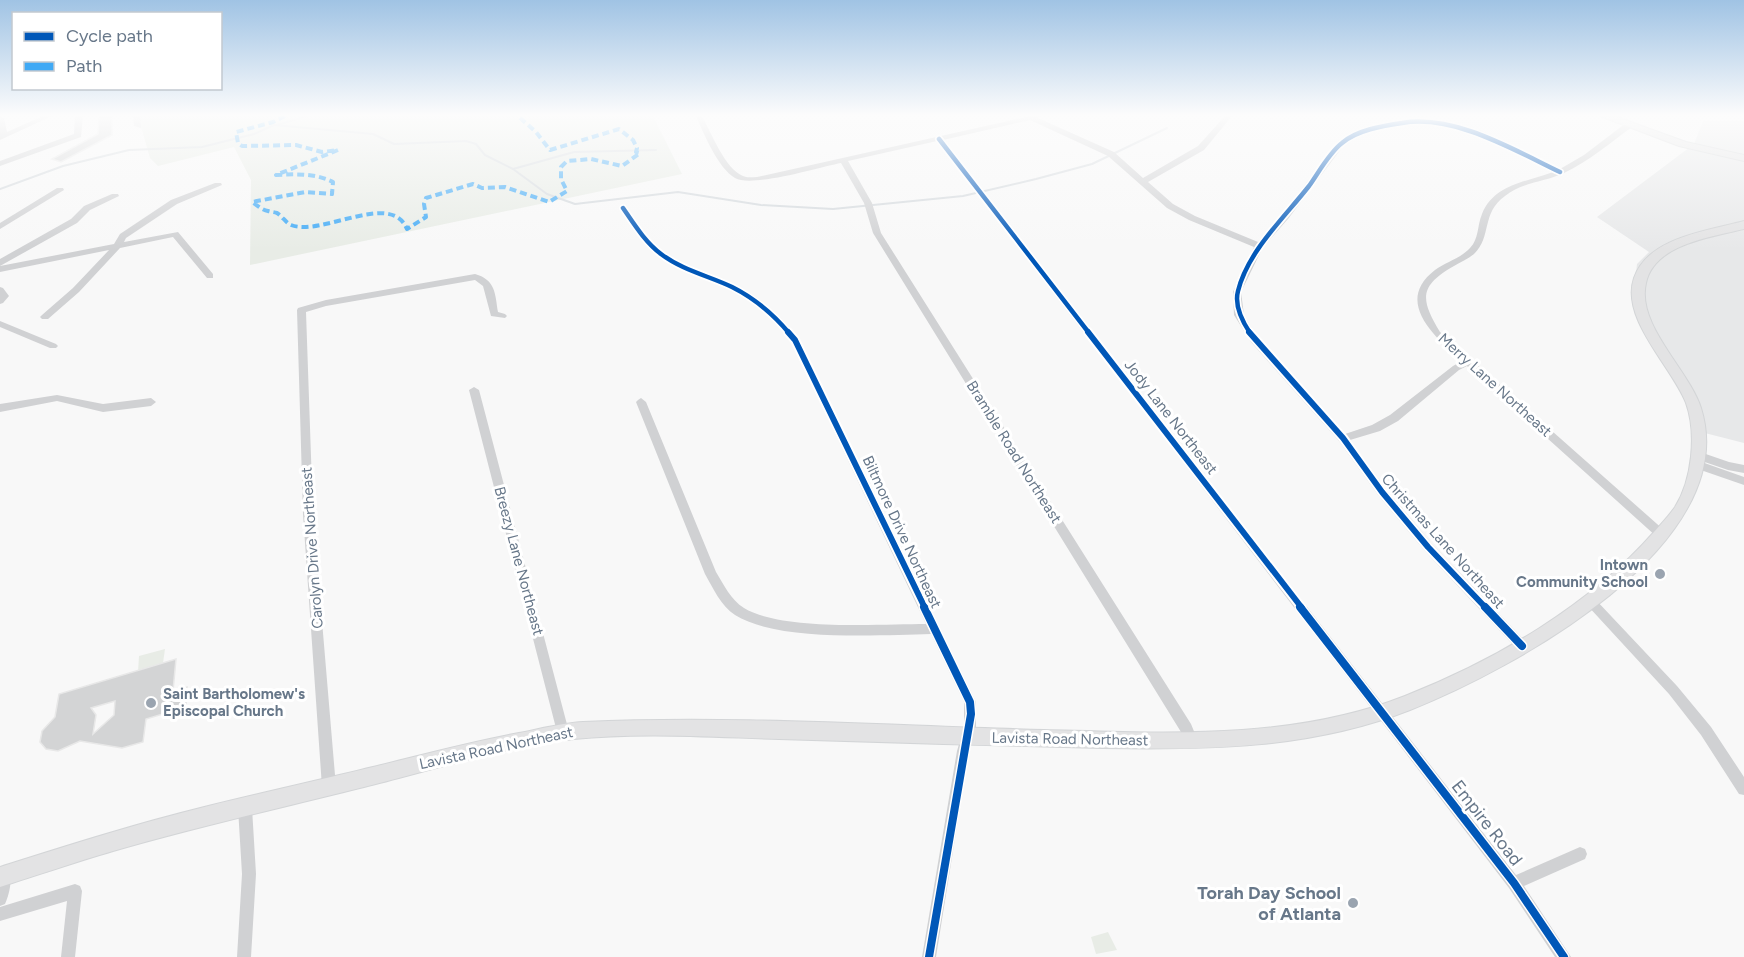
<svg xmlns="http://www.w3.org/2000/svg" width="1744" height="957" font-family="Figtree,sans-serif">
	<style>
		.built { fill: #e7e8e9 }
		.green { fill: #e8ece6 }
		.lines { fill: none; stroke-linecap: round; stroke-linejoin: round }
		.stream { stroke: #d4d9dd; stroke-width: 2 }
		.building { fill: #d3d4d5; stroke: #e8e8e8; stroke-width: 1.5; fill-rule: evenodd }
		.secondary-casing { stroke: #d3d5d7; stroke-width: 2 }
		.street { fill: #d0d1d3; fill-rule: evenodd }
		.secondary { fill: #e3e3e4; fill-rule: evenodd }
		.quiet { stroke: #3fa9f5; stroke-width: 4; stroke-dasharray: 7 4; stroke-linecap: butt }
		.cycleway-far2-casing { stroke: #fff; stroke-width: 8 }
		.cycleway-far1-casing { stroke: #fff; stroke-width: 10 }
		.cycleway-casing { stroke: #fff; stroke-width: 11 }
		.cycleway-far2 { stroke: #0057b8; stroke-width: 4.5 }
		.cycleway-far1 { stroke: #0057b8; stroke-width: 6 }
		.cycleway { stroke: #0057b8; stroke-width: 8 }
		.poi-dot { fill: #9aa4b0; stroke: #fff; stroke-width: 2 }
		.labels { text-anchor: middle; stroke-width: 6; stroke-linejoin: round; paint-order: stroke }
		.street-label { font-size: 15px; fill: #677789; stroke: #fff }
		.poi-label { font-size: 15px; font-weight: bold; fill: #677789; stroke: #fff; text-anchor: end }
		.near-street-label { font-size: 18px; fill: #677789; stroke: #fff }
		.near-poi-label { font-size: 18px; font-weight: bold; fill: #677789; stroke: #fff; text-anchor: end }
	</style>
	<rect width="100%" height="100%" fill="#f8f8f8"/>
	<polygon class="built" points="1703,121 1744,121 1744,443 1697,431 1683,381 1663,356 1634,290 1637,264 1649,252 1597,217 1694,144"/>
	<g class="green">
		<polygon points="138,116 653,116 682,174 250,265 251,180 234,147 158,166 150,158"/>
		<polygon points="165,649 163,663 156,665 155,671 138,672 139,656"/>
		<polygon points="1108,932 1117,950 1096,954 1091,937"/>
	</g>
	<g class="lines">
		<g class="stream">
			<polyline points="277,125 307,116"/>
			<polyline points="513,169 574,152 656,150"/>
			<polyline points="0,189 63,166 129,150 202,147 254,134 274,125 373,134 394,144 466,141 476,144 485,155 513,169 547,194 575,204 678,192 761,205 833,209 963,196 1036,179 1092,164 1167,128"/>
		</g>
	</g>
	<g class="building">
		<polygon points="99,116 112,116 112,135 61,162 52,159 98,134"/>
		<path d="M176,659L173,691L187,687L186,707L146,719L143,742L122,748L80,741L58,751L46,749L40,742L42,731L55,717L59,694ZM115,701L114,715L93,734L96,715L91,708Z"/>
	</g>
	<g class="lines">
		<defs>
			<g id="secondary">
				<polygon points="1600,116 1614,116 1686,142 1744,155 1744,161 1679,146"/>
				<path d="M1744,221V229C1712,237 1654,244 1646,283C1636,325 1689,370 1701,408C1744,545 1511,670 1410,710C1311,749 1207,750 1102,748C994,746 887,742 779,739C711,737 641,732 574,739C504,747 432,770 364,787C280,808 195,827 113,851C75,862 38,875 0,887V867C38,855 75,843 113,832C198,806 287,788 373,767C422,755 470,742 519,733C540,729 562,723 583,722C736,715 891,726 1044,730C1164,733 1291,741 1405,696C1496,660 1589,606 1654,532C1661,524 1669,516 1675,507C1692,480 1697,434 1686,403C1672,367 1620,319 1634,278C1648,237 1708,231 1744,221Z"/>
			</g>
		</defs>
		<use href="#secondary" class="secondary-casing"/>
		<g class="street">
			<polygon points="0,116 4,118 7,132 43,116 52,116 0,140"/>
			<polygon points="75,116 83,116 81,137 0,166 0,161 74,134"/>
			<polygon points="133,116 140,116 141,128 134,126"/>
			<path d="M696,116H702C711,132 725,169 743,176C747,178 752,177 757,177L1030,116H1042L1038,118L1114,152L1143,178L1198,146L1225,116H1232L1204,150L1148,182L1173,204L1195,216L1258,242L1282,215L1338,141L1358,131L1404,120L1444,122L1482,131L1560,169L1584,155L1626,123H1632V127C1610,143 1589,161 1564,173C1545,182 1522,182 1505,196C1481,213 1492,237 1474,254C1468,259 1460,262 1454,266C1419,286 1420,299 1440,332L1665,531L1667,534L1665,537H1657L1467,366L1459,370L1398,421L1380,431L1350,440L1386,489L1432,544L1526,642L1528,646L1526,650L1522,651L1518,650L1424,550L1378,495L1339,441L1251,342L1234,315L1233,292L1254,247L1189,220L1167,208L1108,156L1030,120L943,140L1516,875L1580,847L1585,849L1587,854L1585,859L1524,886L1571,957H1555L1509,888L937,141L848,161L872,203L881,233L1191,724L1198,741L1197,745L1192,747L1187,745L1181,732L873,233L864,203L841,163C820,167 752,188 735,178C718,168 704,134 696,116ZM1404,124L1444,126L1476,135L1553,172C1527,182 1494,184 1482,214C1477,226 1479,239 1470,248C1461,258 1446,262 1435,270C1393,302 1436,338 1462,361L1453,366L1390,415L1372,425L1345,434L1257,338L1244,315L1241,292L1263,247L1288,219L1344,145L1361,135Z"/>
			<polygon points="215,183 221,183 222,185 177,204 126,238 124,242 178,232 213,274 213,278 207,278 173,237 120,248 79,292 48,319 42,319 40,317 42,315 73,288 109,250 0,272 0,266 114,244 120,234 171,200"/>
			<polygon points="57,188 63,188 64,190 0,229 0,223"/>
			<polygon points="112,194 118,194 119,196 90,210 77,223 0,266 0,259 71,219 84,206"/>
			<path d="M620,206H626C637,223 648,240 664,252C685,268 712,274 735,285C760,297 781,316 798,338L976,702V727L969,751L936,957H922L957,751L964,727V702L931,634C880,635 778,642 735,615C721,606 713,588 705,574L636,402L638,400L641,398L646,402L716,572C724,585 731,600 744,608C782,631 881,624 926,624L791,341C774,320 753,300 728,288C704,277 678,271 657,255C641,242 630,224 619,208Z"/>
			<path d="M475,274C496,280 495,294 498,312L505,314L507,316L505,318L491,316L483,286L475,280L326,306L306,312L313,514L336,787L334,792L329,793L324,792L322,787L303,514L297,310L298,308L326,300Z"/>
			<polygon points="0,287 3,288 9,296 3,303 0,304"/>
			<polygon points="0,321 56,344 58,346 56,348 50,348 0,327"/>
			<polygon points="474,387 479,390 569,732 568,736 563,738 558,736 557,732 469,390"/>
			<polygon points="57,395 103,404 151,398 156,402 151,406 103,412 57,401 0,412 0,404"/>
			<polygon points="1697,451 1729,462 1744,465 1744,473 1728,470 1693,458 1692,455 1693,452"/>
			<polygon points="1696,460 1744,477 1744,485 1692,467 1691,464 1692,461"/>
			<polygon points="1591,597 1595,599 1677,686 1711,727 1744,777 1744,795 1739,794 1701,735 1669,694 1587,605 1585,602 1587,599"/>
			<polygon points="245,801 250,803 252,808 256,874 251,957 237,957 242,874 238,808 240,803"/>
			<path d="M4,868L9,870C13,879 9,895 5,904L0,906V870Z"/>
			<polygon points="75,884 80,886 82,891 75,957 61,957 67,901 0,921 0,907"/>
		</g>
		<use href="#secondary" class="secondary"/>
		<path class="quiet" d="M285,116L273,122L236,132L238,143L242,146L296,145L322,152L338,150L276,175C296,174 315,173 333,182L332,194L305,192L252,202C257,205 262,210 268,211C271,212 274,212 277,213C282,216 286,223 291,225C322,237 391,190 407,229L426,217L424,204L426,198L473,184L482,188L505,187L549,202L567,191L561,179V167L567,161L591,159L622,166L640,153L636,152L637,148L633,140L619,129L550,150L536,132L518,116"/>
		<defs>
			<g id="cycleway-far2">
				<polyline points="939,139 1089,333"/>
				<path d="M623,208C634,224 645,242 661,254C682,270 709,276 732,287C754,298 773,314 789,333"/>
				<path d="M1250,333C1242,321 1234,306 1238,291C1248,251 1284,218 1309,186C1319,172 1329,153 1342,143C1357,130 1382,126 1402,123C1454,114 1514,150 1560,172"/>
			</g>
			<g id="cycleway-far1">
				<polyline points="788,332 795,340 925,608"/>
				<polyline points="1088,332 1302,608"/>
				<polyline points="1249,332 1343,438 1382,492 1428,547 1486,608"/>
			</g>
			<g id="cycleway">
				<polyline points="924,607 970,702 971,714 929,957"/>
				<polyline points="1300,607 1514,883 1564,957"/>
				<polyline points="1485,607 1522,646"/>
			</g>
		</defs>
		<use href="#cycleway-far2" class="cycleway-far2-casing"/>
		<use href="#cycleway-far1" class="cycleway-far1-casing"/>
		<use href="#cycleway" class="cycleway-casing"/>
		<use href="#cycleway-far2" class="cycleway-far2"/>
		<use href="#cycleway-far1" class="cycleway-far1"/>
		<use href="#cycleway" class="cycleway"/>
	</g>
	<linearGradient id="sky" x2="0" y2="1"><stop stop-color="#a0c3e4"/><stop offset="0.46" stop-color="#fcfcfc"/><stop offset="1" stop-color="#fcfcfc" stop-opacity="0"/></linearGradient>
	<rect width="1744" height="250" fill="url(#sky)"/>
	<g class="poi-dot">
		<circle cx="1660" cy="574" r="6"/>
		<circle cx="151" cy="703" r="6"/>
		<circle cx="1353" cy="903" r="6"/>
	</g>
	<g class="labels">
		<g class="street-label">
			<text transform="translate(1495 385) rotate(42)" y="5">Merry Lane Northeast</text>
			<text transform="translate(1171 417) rotate(52)" y="5">Jody Lane Northeast</text>
			<text transform="translate(1014 452) rotate(58)" y="5">Bramble Road Northeast</text>
			<text transform="translate(902 532) rotate(65)" y="5">Biltmore Drive Northeast</text>
			<text transform="translate(1443 541) rotate(48)" y="5">Christmas Lane Northeast</text>
			<text transform="translate(312 548) rotate(-94)" y="5">Carolyn Drive Northeast</text>
			<text transform="translate(519 561) rotate(75)" y="5">Breezy Lane Northeast</text>
			<text transform="translate(1070 739) rotate(1)" y="5">Lavista Road Northeast</text>
			<text transform="translate(496 748) rotate(-12)" y="5">Lavista Road Northeast</text>
		</g>
		<g class="poi-label">
			<text x="1648" y="570">Intown<tspan x="1648" dy="17">Community School</tspan></text>
			<text x="163" y="699" text-anchor="start">Saint Bartholomew's<tspan x="163" dy="17">Episcopal Church</tspan></text>
		</g>
		<g class="near-street-label">
			<text transform="translate(1487 823) rotate(52)" y="6">Empire Road</text>
		</g>
		<g class="near-poi-label">
			<text x="1341" y="899">Torah Day School<tspan x="1341" dy="21">of Atlanta</tspan></text>
		</g>
	</g>
	<rect x="12" y="12" width="210" height="78" fill="#ffffff" stroke="#c2c9d0" stroke-width="1.5"/>
	<rect x="24" y="32" width="30" height="9" fill="#0057b8" stroke="#c2c9d0" stroke-width="1.5"/>
	<text x="66" y="42" font-size="18" fill="#677789">Cycle path</text>
	<rect x="24" y="62" width="30" height="9" fill="#3fa9f5" stroke="#c2c9d0" stroke-width="1.5"/>
	<text x="66" y="72" font-size="18" fill="#677789">Path</text>
</svg>
